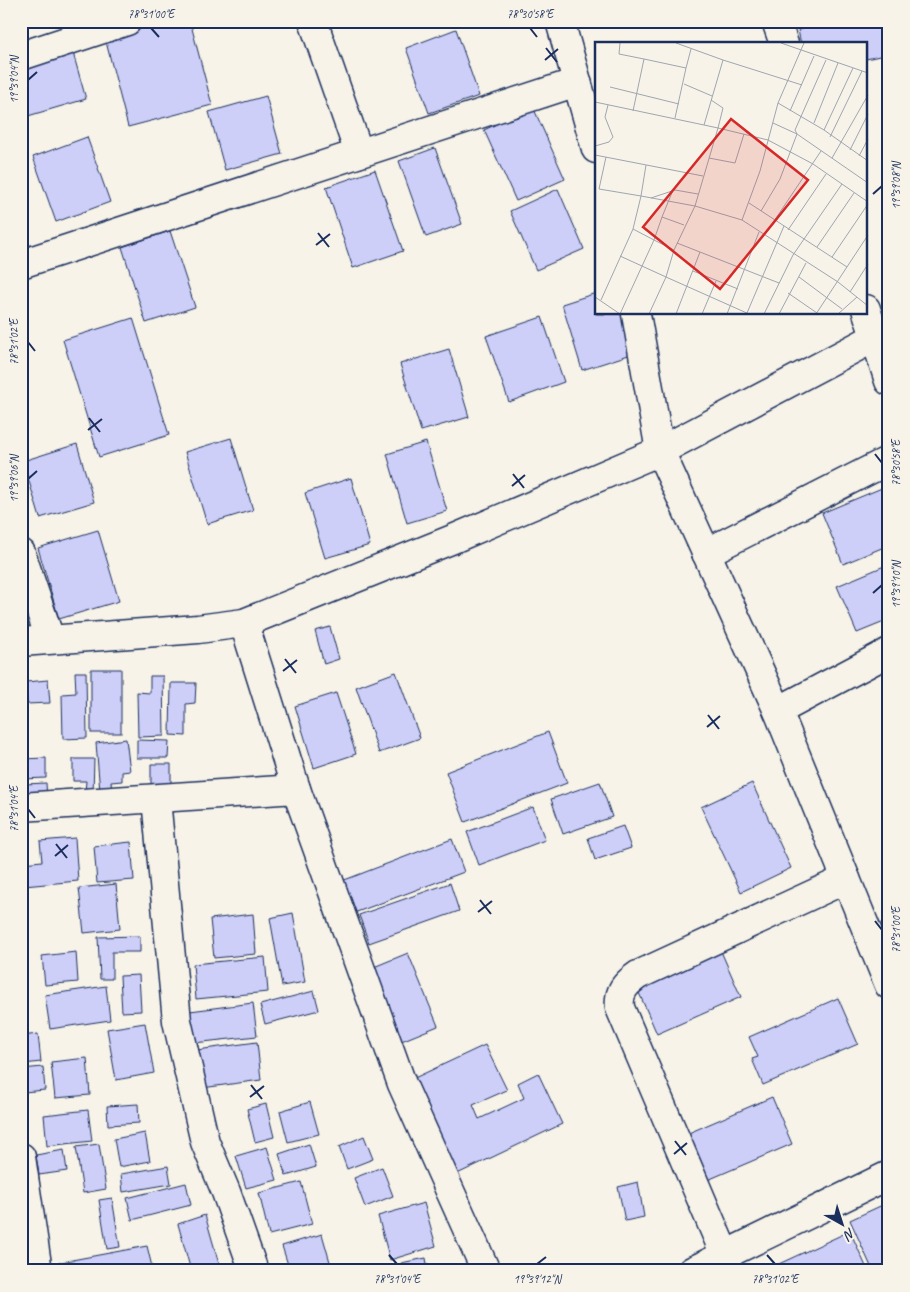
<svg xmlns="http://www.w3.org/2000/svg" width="910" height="1292" font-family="Caveat,sans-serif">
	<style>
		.building { fill: #cdcff8; stroke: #1b2f5e }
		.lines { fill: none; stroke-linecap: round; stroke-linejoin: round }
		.minor-casing { stroke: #1b2f5e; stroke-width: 31 }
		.minor { stroke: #f7f3e8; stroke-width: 28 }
		.ticks { fill: none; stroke: #1b2f5e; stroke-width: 2 }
		.inset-road { fill: none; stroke: #9fa5b1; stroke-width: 1 }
		.view { fill: #d62828; fill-opacity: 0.15; stroke: #d62828; stroke-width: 2.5 }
		.inset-edge { fill: none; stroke: #1b2f5e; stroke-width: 2.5 }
		.neatline { fill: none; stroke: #1b2f5e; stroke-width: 2 }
		.ticks-label { font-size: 12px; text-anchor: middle; fill: #1b2f5e }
	</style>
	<rect width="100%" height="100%" fill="#f7f3e8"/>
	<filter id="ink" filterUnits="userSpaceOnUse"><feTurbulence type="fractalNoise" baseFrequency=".02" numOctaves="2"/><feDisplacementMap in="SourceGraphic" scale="10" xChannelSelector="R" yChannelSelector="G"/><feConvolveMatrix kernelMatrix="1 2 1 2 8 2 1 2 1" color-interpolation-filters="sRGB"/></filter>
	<g filter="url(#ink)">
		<g class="building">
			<polygon points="169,21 190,21 212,105 128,127 105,38"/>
			<polygon points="835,21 889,21 889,54 866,59 866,44 801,44 798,30"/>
			<polygon points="456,29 479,96 429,113 406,48"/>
			<polygon points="73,53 86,99 21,118 21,69"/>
			<polygon points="266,96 282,154 225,170 209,112"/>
			<polygon points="533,107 565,179 516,201 484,130"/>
			<polygon points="87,137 110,202 56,222 33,157"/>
			<polygon points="435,148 462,224 426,237 399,161"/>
			<polygon points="375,170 403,251 353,268 326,187"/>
			<polygon points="558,189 584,249 536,270 510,211"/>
			<polygon points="170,231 195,307 146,323 122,247"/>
			<polygon points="596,293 596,314 626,314 638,352 582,370 562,304"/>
			<polygon points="542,317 564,382 509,402 486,336"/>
			<polygon points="133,318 169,435 99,457 63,340"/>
			<polygon points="449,349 469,417 421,431 400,364"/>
			<polygon points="231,438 253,510 207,524 185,452"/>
			<polygon points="426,442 447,511 407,523 387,454"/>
			<polygon points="77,444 94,502 40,518 23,461"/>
			<polygon points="351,478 370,545 325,558 305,493"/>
			<polygon points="889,485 889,545 843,564 822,513"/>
			<polygon points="98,530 119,601 59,619 38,548"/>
			<polygon points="889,564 889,620 857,633 837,586"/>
			<polygon points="330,627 339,659 324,664 315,631"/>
			<rect x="91" y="669" width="30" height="64"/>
			<polygon points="75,672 86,672 87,738 63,739 62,694 76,693"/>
			<polygon points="396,672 420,738 379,753 356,687"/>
			<polygon points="150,676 163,676 164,736 138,737 137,692 150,693"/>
			<polygon points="48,680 50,703 27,704 26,682"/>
			<polygon points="171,683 196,683 195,703 186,704 186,736 170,735"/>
			<polygon points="336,693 356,754 314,768 295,706"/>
			<polygon points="548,732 567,783 465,822 446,772"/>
			<polygon points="126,739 130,771 122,772 122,781 111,782 112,791 100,792 96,743"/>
			<polygon points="137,740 169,741 168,758 137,758"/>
			<polygon points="46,758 46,778 23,779 22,759"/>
			<polygon points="73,759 94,759 93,793 85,793 86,781 73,781"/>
			<polygon points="151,764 171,764 171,796 151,795"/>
			<polygon points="600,782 612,817 563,834 551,799"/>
			<polygon points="46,783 47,800 26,801 25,784"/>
			<polygon points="752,783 791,868 741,892 701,807"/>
			<polygon points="533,807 545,840 479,865 467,832"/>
			<polygon points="623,826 631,848 595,860 588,838"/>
			<polygon points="75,838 78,881 24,886 23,863 42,861 40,841"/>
			<polygon points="452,839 464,872 346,916 334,884"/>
			<polygon points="131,842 134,880 97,883 94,846"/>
			<polygon points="450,883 459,911 369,943 359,915"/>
			<polygon points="116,884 120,929 84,933 79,888"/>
			<polygon points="293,913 305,982 282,986 270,918"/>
			<polygon points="253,914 256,954 214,958 210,919"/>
			<polygon points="140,936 140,952 112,952 112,979 100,979 98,937"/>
			<polygon points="720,949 741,997 657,1034 636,986"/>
			<polygon points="76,952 78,982 45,985 42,956"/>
			<polygon points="408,953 438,1026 399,1042 369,969"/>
			<polygon points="265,957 268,992 196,999 193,964"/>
			<polygon points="139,975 141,1011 122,1012 120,976"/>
			<polygon points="106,986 110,1020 50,1029 45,995"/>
			<polygon points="314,991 319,1010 265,1024 260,1005"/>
			<polygon points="838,998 858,1044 763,1085 752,1059 758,1057 749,1037"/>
			<polygon points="253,1003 257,1036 194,1043 190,1011"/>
			<polygon points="145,1023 154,1073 116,1080 107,1029"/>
			<polygon points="38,1034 41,1062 24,1064 22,1036"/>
			<polygon points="257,1042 261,1080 202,1088 197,1050"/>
			<polygon points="485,1045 507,1090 473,1105 479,1119 524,1098 518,1083 538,1073 562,1124 453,1176 408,1081"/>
			<polygon points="87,1058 90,1095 55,1098 51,1062"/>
			<polygon points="43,1067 45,1090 24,1092 22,1069"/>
			<polygon points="772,1097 792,1144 696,1185 677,1138"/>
			<polygon points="310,1102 319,1134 288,1142 280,1111"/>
			<polygon points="138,1104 139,1123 108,1125 107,1106"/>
			<polygon points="266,1104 274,1137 255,1142 247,1109"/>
			<polygon points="88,1110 92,1141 47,1146 44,1115"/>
			<polygon points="145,1133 150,1161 119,1167 114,1139"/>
			<polygon points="364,1136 373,1159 347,1169 339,1147"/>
			<polygon points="99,1144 106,1189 83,1193 76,1147"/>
			<polygon points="309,1144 316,1167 286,1176 279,1154"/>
			<polygon points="267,1147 277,1180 246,1188 236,1156"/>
			<polygon points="64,1150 67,1171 39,1175 36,1155"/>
			<polygon points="168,1166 171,1184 123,1192 121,1174"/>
			<polygon points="382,1167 393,1196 365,1207 354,1178"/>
			<polygon points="301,1182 312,1224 269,1235 259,1193"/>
			<polygon points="638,1182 644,1217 625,1221 618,1187"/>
			<polygon points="186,1183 191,1205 132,1220 127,1198"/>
			<polygon points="112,1198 120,1247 107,1249 99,1200"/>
			<polygon points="889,1202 889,1271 873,1271 850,1220"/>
			<polygon points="424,1203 436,1246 390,1260 378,1216"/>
			<polygon points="205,1215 221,1271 191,1271 178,1224"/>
			<polygon points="850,1231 868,1271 769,1271 768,1269"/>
			<polygon points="322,1234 332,1269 324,1271 290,1271 282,1246"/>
			<polygon points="147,1246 153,1271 58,1271 56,1263"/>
			<polygon points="23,1254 24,1271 21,1271 21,1255"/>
			<polygon points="426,1258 428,1271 402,1271 401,1263"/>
			<polygon points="374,1267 375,1271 356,1271"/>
		</g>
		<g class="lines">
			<defs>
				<g id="minor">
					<polyline points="313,21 359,153"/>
					<polyline points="560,21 596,149"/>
					<polyline points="776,21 784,44"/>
					<polyline points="21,56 127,21"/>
					<polyline points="21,264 577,82"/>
					<polyline points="866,309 889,381"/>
					<polyline points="889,330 660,451 778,711 889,985"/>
					<polyline points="21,553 50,639"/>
					<polyline points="706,553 889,460"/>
					<polyline points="244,623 296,789 402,1084 486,1271"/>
					<polyline points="21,642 198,629 244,623 453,539 660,451 636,314"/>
					<polyline points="778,711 889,652"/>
					<polyline points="156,799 177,1021 205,1142 226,1192 254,1271"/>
					<polyline points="21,807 296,789"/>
					<polyline points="21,1157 38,1271"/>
					<path d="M725,1255L620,1008C618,992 625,984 638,975L846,879"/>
					<polyline points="692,1271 889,1175"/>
				</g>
			</defs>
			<use href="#minor" class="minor-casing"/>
			<use href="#minor" class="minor"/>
		</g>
	</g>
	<path class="ticks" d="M151,28L159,37M530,28L537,37M546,48L557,62M545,60L558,49M28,80L37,72M873,194L882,186M318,233L329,247M316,245L330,234M28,342L35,351M89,418L100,432M88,430L102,419M875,454L882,463M513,474L524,488M28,479L37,471M512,486L525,475M873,593L882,585M285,659L296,673M283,671L297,660M708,715L719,729M707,727L720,716M28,809L35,818M56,844L67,858M55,856L68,845M480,900L491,914M478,912L492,901M875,921L882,930M251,1085L262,1099M250,1097L264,1086M675,1141L686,1155M674,1154L687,1143M389,1255L397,1264M767,1255L775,1264M537,1264L546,1257"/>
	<g transform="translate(595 42)">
		<rect width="272" height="272" fill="#f7f3e8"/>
		<path class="inset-road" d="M25,1L24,12L49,17L38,69M81,1L128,18M186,1L273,31M49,17L91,26L96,7M89,42L117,54M15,45L84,62M116,58L128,66L123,86L109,83L128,18L207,43M0,60L109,83M183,61L229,88L273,119M195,69L219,14M80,76L91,26M178,81L202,92L273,141M219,81L243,21M229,88L258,26M235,95L267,29M0,104L14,100L18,95L10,75L13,63M255,108L273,72M0,113L108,134M264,114L273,97M11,115L4,147L46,154L38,187L59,198L67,175L89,183M114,116L140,121L149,92M237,116L273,53M51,123L46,154L100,164L123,86L173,98L218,122L273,160M56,156L80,148L103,152M154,161L252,225M166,169L185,137L202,92L200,88L231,18M67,175L78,148M147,178L165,129L183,61L209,1M179,179L226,109M193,188L231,132M82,201L184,241M222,205L259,151M25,214L71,235L79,208L100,164L147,178L243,240L273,264M237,215L273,162M98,229L143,247M204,235L247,267M255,250L273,222M193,251L222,271M0,255L25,272M6,258L38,187M152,271L189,184M25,272L59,198L79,208M54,272L71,235L154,272M81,272L105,210M107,272L121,239M132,272L164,190M169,272L198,213L247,142M184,272L211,221M221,272L273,193M243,272L262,255"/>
		<path class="view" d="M136,77L213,138L125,247L48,185Z"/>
		<rect width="272" height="272" class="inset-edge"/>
	</g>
	<rect width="910" height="1292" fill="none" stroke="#f7f3e8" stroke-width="55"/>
	<g transform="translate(842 1224) rotate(141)" stroke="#f7f3e8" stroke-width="4" paint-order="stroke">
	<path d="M0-4L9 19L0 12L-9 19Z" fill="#1b2f5e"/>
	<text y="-8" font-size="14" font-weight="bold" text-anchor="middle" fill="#1b2f5e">N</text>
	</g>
	<rect x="28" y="28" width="854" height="1236" class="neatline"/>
	<g class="ticks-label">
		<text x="151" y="18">78°31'00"E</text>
		<text x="530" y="18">78°30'58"E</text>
		<text transform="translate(14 80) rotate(-90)" y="4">19°39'04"N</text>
		<text transform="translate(896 186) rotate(-90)" y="4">19°39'08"N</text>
		<text transform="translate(14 342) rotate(-90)" y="4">78°31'02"E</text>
		<text transform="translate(896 463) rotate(-90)" y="4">78°30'58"E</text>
		<text transform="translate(14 479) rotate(-90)" y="4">19°39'06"N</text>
		<text transform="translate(896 585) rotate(-90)" y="4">19°39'10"N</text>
		<text transform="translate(14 809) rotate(-90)" y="4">78°31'04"E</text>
		<text transform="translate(896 930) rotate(-90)" y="4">78°31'00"E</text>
		<text x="397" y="1283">78°31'04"E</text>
		<text x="537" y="1283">19°39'12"N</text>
		<text x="775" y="1283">78°31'02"E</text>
	</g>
</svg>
